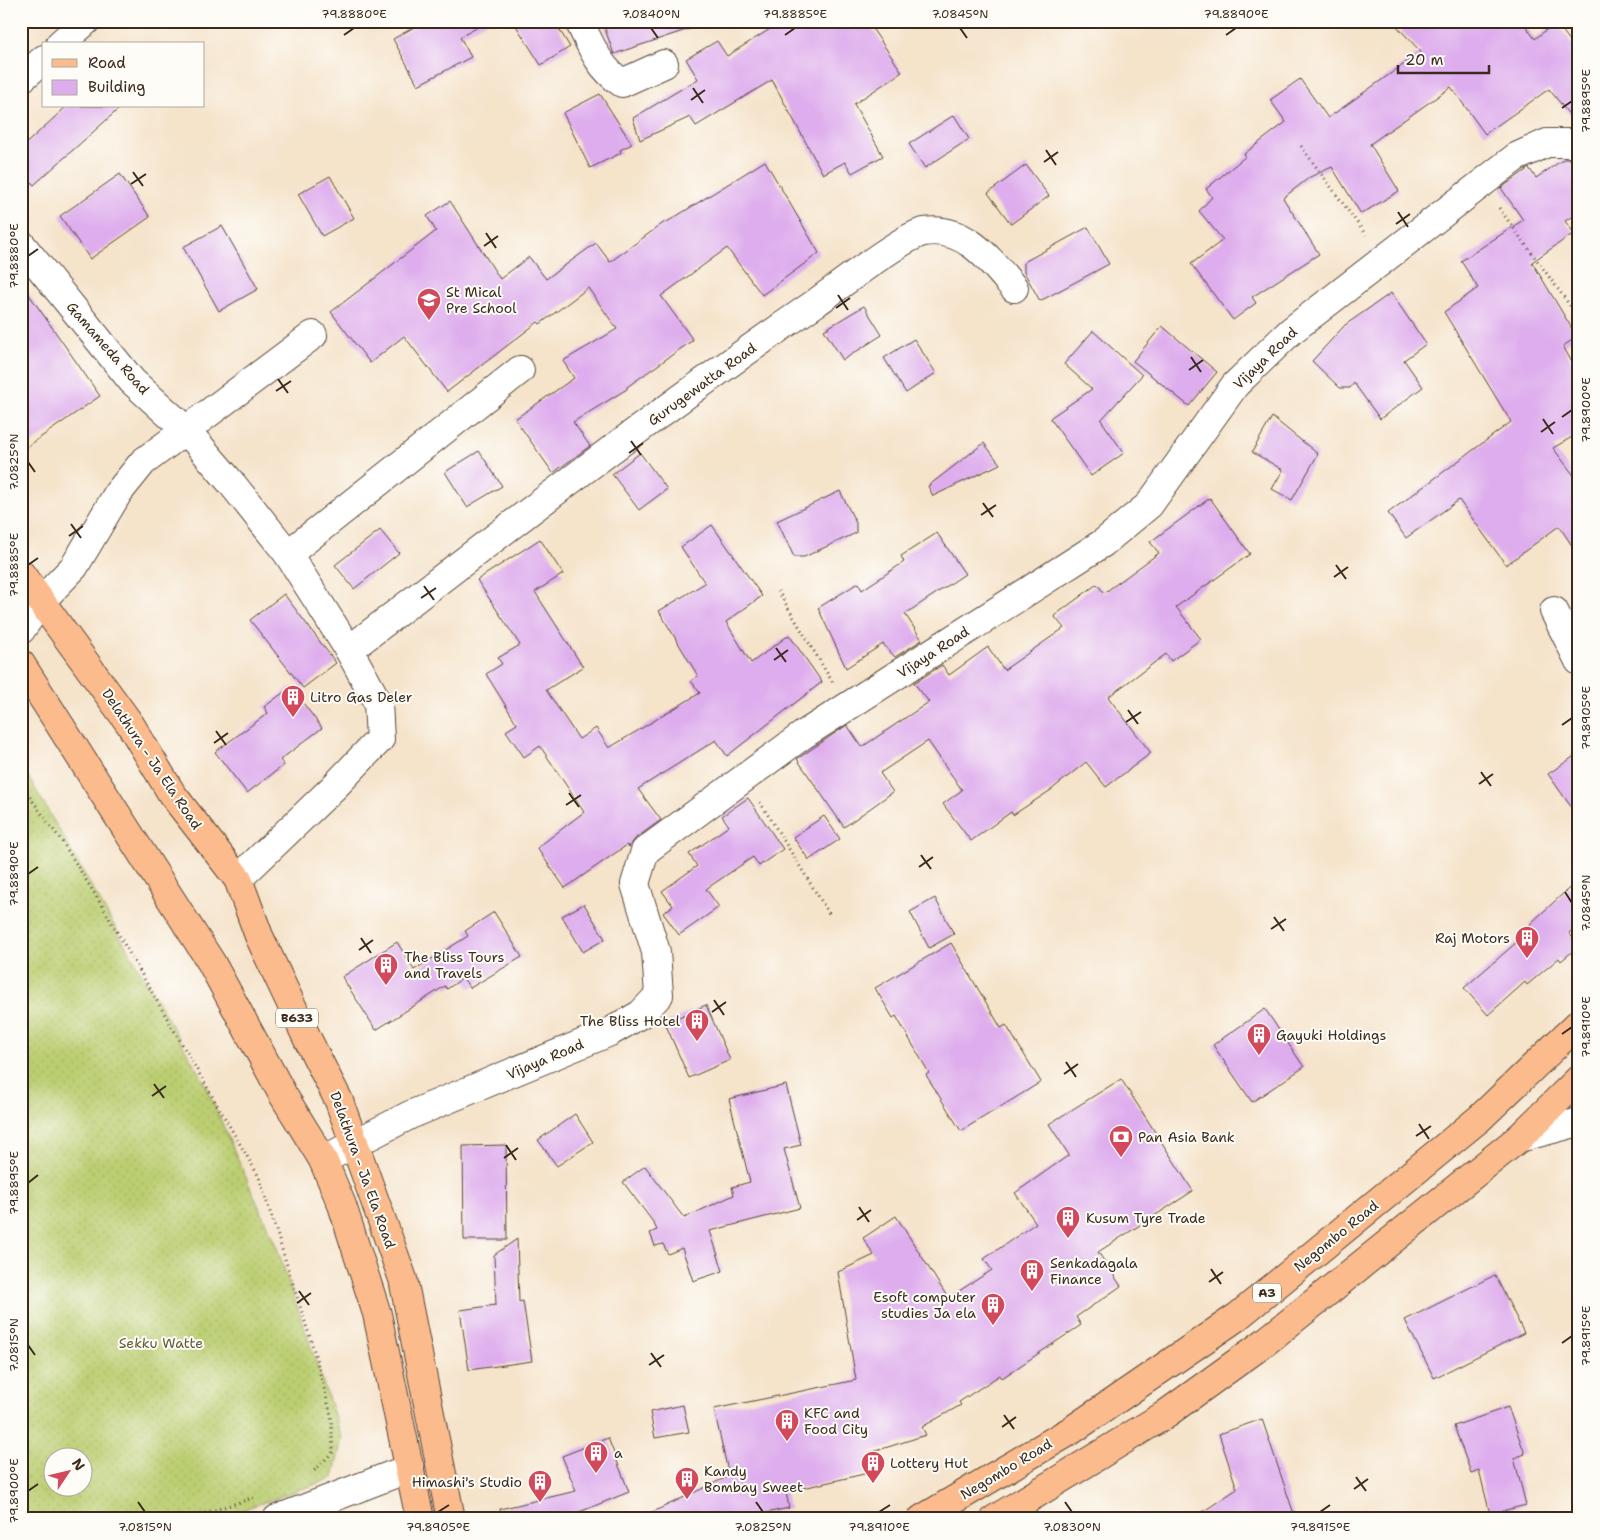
<svg xmlns="http://www.w3.org/2000/svg" width="1600" height="1540" font-family="'Shantell Sans',sans-serif">
	<style>
		.grass { fill: url(#grass-dots); stroke: #7b7c48; fill-rule: evenodd }
		.building { fill: #deaded }
		.lines { fill: none; stroke-linecap: round; stroke-linejoin: round }
		.street-casing { stroke: #574638; stroke-width: 30 }
		.primary-casing { stroke: #574638; stroke-width: 30 }
		.highway-casing { stroke: #574638; stroke-width: 30 }
		.path { stroke: #574638; stroke-width: 3; stroke-dasharray: 1 4; stroke-linecap: butt }
		.street { stroke: #fff; stroke-width: 28 }
		.primary { stroke: #fbbb8d; stroke-width: 28 }
		.highway { stroke: #fbbb8d; stroke-width: 28 }
		.ticks { fill: none; stroke: #3b2a1e; stroke-width: 2 }
		.labels { text-anchor: middle; stroke-width: 4; stroke-linejoin: round; paint-order: stroke }
		.shield { fill: #fdfcf7; stroke: #75695f; stroke-width: 1 }
		.shield-label { font-size: 12px; font-weight: bold; fill: #3b2a1e }
		.poi-label { font-size: 14px; fill: #3b2a1e; stroke: #fdfcf7; text-anchor: start }
		.street-label { font-size: 14px; fill: #3b2a1e; stroke: #fdfcf7 }
		.park-label { font-size: 14px; fill: #615b37; stroke: #fdfcf7 }
		.neatline { fill: none; stroke: #3b2a1e; stroke-width: 2 }
		.ticks-label { font-size: 12px; text-anchor: middle; fill: #3b2a1e }
	</style>
	<defs>
		<pattern id="grass-dots" width="8" height="8" patternUnits="userSpaceOnUse" patternTransform="scale(1.25)"><rect width="8" height="8" fill="#bbce71"/><path d="M2 2h.1M6 6h.1" fill="none" stroke="#a2b161" stroke-width="1.8" stroke-linecap="round"/></pattern>
	</defs>
	<rect width="100%" height="100%" fill="#fdfcf7"/>
	<filter id="ink" filterUnits="userSpaceOnUse"><feTurbulence type="fractalNoise" baseFrequency=".02" numOctaves="2"/><feDisplacementMap in="SourceGraphic" scale="10" xChannelSelector="R" yChannelSelector="G"/><feConvolveMatrix kernelMatrix="1 2 1 2 8 2 1 2 1" color-interpolation-filters="sRGB"/></filter>
	<filter id="wash" filterUnits="userSpaceOnUse"><feTurbulence type="fractalNoise" baseFrequency=".0096" numOctaves="4" result="noise"/><feDisplacementMap in="SourceGraphic" scale="20" xChannelSelector="R" yChannelSelector="G"/><feGaussianBlur stdDeviation="1.12" result="paint"/><feColorMatrix in="noise" values="0 0 0 0 0 0 0 0 0 0 0 0 0 0 0 0 0 1.4 0 .05"/><feComposite in="paint" operator="in"/></filter>
	<g filter="url(#wash)">
		<rect width="100%" height="100%" fill="#f5e3ca"/>
		<path class="grass" d="M21,764L203,1080L277,1248L342,1438L333,1478L216,1519H21ZM52,1458H82V1488H52Z"/>
		<g id="blocks">
			<g class="building">
				<polygon points="425,21 489,21 460,37 471,57 418,85 393,39"/>
				<polygon points="513,21 554,21 570,47 541,65"/>
				<polygon points="602,21 697,21 698,26 614,54"/>
				<polygon points="783,21 867,21 902,72 854,104 883,156 852,173 845,162 823,174 772,80 696,126 690,117 640,140 633,118 698,79 686,59 717,41 727,56"/>
				<polygon points="1392,21 1522,21 1535,39 1556,22 1579,53 1579,127 1549,89 1485,134 1451,87 1370,144 1399,191 1361,214 1332,167 1310,177 1283,198 1319,254 1252,297 1256,303 1233,320 1191,264 1223,240 1199,211 1212,197 1206,189 1246,156 1244,154 1286,122 1270,100 1300,79 1328,118 1421,52"/>
				<polygon points="600,94 632,144 620,150 621,153 590,168 563,113"/>
				<polygon points="67,106 122,106 34,185 21,172 21,148"/>
				<polygon points="954,115 969,139 925,168 909,144"/>
				<polygon points="1564,159 1579,159 1579,212 1565,221 1574,233 1532,262 1577,337 1563,346 1579,375 1579,433 1553,448 1579,482 1579,556 1559,526 1506,565 1459,500 1406,538 1388,513 1511,422 1444,312 1478,288 1461,261 1523,220 1501,188 1529,168 1536,178"/>
				<polygon points="765,161 819,253 762,295 727,248 661,296 693,340 627,387 627,389 573,422 590,446 553,473 515,419 574,378 563,361 617,329 588,288 540,324 538,322 447,392 404,336 370,363 331,312 436,231 427,216 450,201 500,279 529,257 546,279 596,243 610,262 666,221 667,222"/>
				<polygon points="1026,165 1049,196 1011,224 988,193"/>
				<polygon points="120,174 150,217 90,259 60,216"/>
				<polygon points="330,176 354,218 322,236 298,194"/>
				<polygon points="222,226 258,289 219,311 183,247"/>
				<polygon points="1088,227 1109,264 1040,301 1024,272 1024,262"/>
				<polygon points="21,283 100,396 21,451"/>
				<polygon points="1391,293 1426,344 1404,360 1423,387 1380,419 1354,383 1350,388 1340,388 1312,361 1345,325"/>
				<polygon points="864,306 882,335 843,360 824,330"/>
				<polygon points="1162,326 1217,372 1189,406 1133,361"/>
				<polygon points="1093,331 1142,375 1101,420 1124,453 1091,476 1050,418 1092,389 1064,364"/>
				<polygon points="914,339 936,373 906,393 884,358"/>
				<polygon points="1272,417 1318,454 1292,500 1272,489 1283,470 1252,452"/>
				<polygon points="984,443 1000,464 933,496 928,486"/>
				<polygon points="479,451 502,486 467,507 445,472"/>
				<polygon points="640,453 667,489 639,510 612,474"/>
				<polygon points="840,491 856,523 856,533 804,557 794,557 777,521"/>
				<polygon points="1210,498 1250,554 1176,607 1201,639 1171,661 1166,654 1108,697 1151,753 1106,787 1086,762 1051,790 1013,815 1011,812 971,841 943,804 962,790 928,741 880,773 893,792 844,827 797,759 847,725 862,747 929,702 914,683 942,665 949,675 988,647 1004,670 1064,628 1054,616 1097,584 1104,593 1159,553 1150,542"/>
				<polygon points="712,525 762,596 726,622 751,663 789,635 822,682 727,756 716,740 638,789 661,820 636,838 629,847 627,845 565,888 537,848 584,812 540,746 524,757 506,731 517,724 486,674 502,664 498,658 520,645 477,580 540,539 563,574 535,592 583,667 546,690 579,739 596,728 609,748 700,693 691,681 698,676 659,611 705,583 681,547"/>
				<polygon points="380,530 399,553 354,589 335,565"/>
				<polygon points="937,533 965,574 905,614 922,640 895,657 883,644 846,668 818,608 858,583 862,590 904,562 901,556"/>
				<polygon points="284,594 336,663 303,688 250,620"/>
				<polygon points="291,687 322,728 280,760 284,765 247,793 215,752 268,713 264,707"/>
				<polygon points="1579,753 1579,818 1548,774"/>
				<polygon points="748,798 783,849 759,866 753,857 706,889 719,907 679,935 663,913 673,906 662,891 697,866 689,854 729,826 722,816"/>
				<polygon points="824,816 840,839 809,860 793,837"/>
				<polygon points="1579,879 1579,923 1569,933 1579,946 1561,961 1559,958 1527,985 1525,982 1488,1015 1464,988 1533,928 1530,924"/>
				<polygon points="935,898 954,934 929,948 910,912"/>
				<polygon points="584,904 605,939 583,952 562,916"/>
				<polygon points="494,912 522,957 470,988 463,978 447,989 445,986 376,1030 342,977 397,942 414,970 468,936 465,931"/>
				<polygon points="951,943 1001,1028 1006,1025 1041,1082 961,1131 926,1075 929,1073 896,1016 893,1018 875,988"/>
				<polygon points="706,1005 730,1060 689,1078 665,1023"/>
				<polygon points="1265,1009 1304,1067 1252,1102 1213,1045"/>
				<polygon points="1121,1079 1193,1191 1098,1252 1121,1286 1076,1317 1081,1325 1002,1378 1000,1375 959,1402 961,1405 922,1427 926,1435 869,1453 877,1471 786,1492 789,1508 739,1519 638,1519 729,1476 714,1409 856,1380 838,1272 874,1255 863,1238 896,1216 948,1298 992,1270 984,1259 1036,1223 1015,1193 1069,1155 1049,1124"/>
				<polygon points="786,1085 801,1145 784,1149 800,1208 710,1231 723,1271 693,1281 682,1248 668,1254 663,1244 655,1246 650,1233 657,1230 653,1222 623,1182 645,1166 684,1218 734,1195 732,1187 750,1182 729,1099"/>
				<polygon points="575,1114 593,1142 557,1166 538,1140"/>
				<polygon points="506,1145 507,1240 464,1240 463,1146"/>
				<polygon points="517,1239 519,1302 523,1301 532,1361 469,1370 460,1310 496,1305 494,1255"/>
				<polygon points="1495,1275 1524,1333 1434,1378 1405,1320"/>
				<polygon points="683,1405 689,1432 655,1438 650,1412"/>
				<polygon points="1508,1407 1525,1454 1514,1458 1526,1505 1490,1514 1479,1470 1471,1473 1454,1426"/>
				<polygon points="1262,1419 1294,1514 1279,1519 1192,1519 1237,1489 1219,1434"/>
				<polygon points="608,1438 629,1492 562,1519 501,1519 500,1509 576,1491 562,1456"/>
			</g>
		</g>
	</g>
	<g filter="url(#ink)">
		<use href="#blocks" fill-opacity="0" stroke="#574638" stroke-width="1"/>
		<g class="lines">
			<defs>
				<g id="street">
					<path d="M579,21C591,46 599,68 622,83L664,64"/>
					<polyline points="60,44 86,21"/>
					<polyline points="21,79 44,59"/>
					<polyline points="21,244 132,381 186,430 143,462 118,493 74,567 42,600 21,630"/>
					<polyline points="288,554 520,370"/>
					<polyline points="1554,611 1579,661"/>
					<path d="M349,650C503,531 657,412 817,302C838,287 903,236 924,232C965,225 991,261 1014,288"/>
					<polyline points="238,879 334,787 380,739 378,703 349,650 288,554 233,485 186,430 313,335"/>
					<polyline points="1519,1138 1579,1122"/>
					<polyline points="323,1160 410,1115 610,1032 641,1014 659,995 656,952 635,884 645,851 803,735 1103,543 1149,505 1235,385 1291,331 1516,157 1547,143 1579,143"/>
					<polyline points="277,1519 410,1468"/>
				</g>
				<g id="primary">
					<polyline points="21,574 130,724 172,794 238,879 259,936 308,1040 339,1101 403,1279 451,1519"/>
					<polyline points="21,664 211,962 283,1095 323,1160 342,1205 377,1314 420,1519"/>
				</g>
				<g id="highway">
					<polyline points="922,1519 1072,1430 1237,1317 1480,1118 1579,1023"/>
					<polyline points="995,1519 1163,1416 1264,1343 1519,1138 1579,1079"/>
				</g>
			</defs>
			<use href="#street" class="street-casing"/>
			<use href="#primary" class="primary-casing"/>
			<use href="#highway" class="highway-casing"/>
			<g class="path">
				<polyline points="1301,146 1366,235"/>
				<polyline points="1499,208 1579,318"/>
				<polyline points="778,591 833,683"/>
				<polyline points="21,785 63,843 98,899 259,1177 313,1347 331,1415 333,1452 314,1471"/>
				<polyline points="760,802 830,915"/>
				<polyline points="186,1519 256,1497"/>
			</g>
			<use href="#street" class="street"/>
			<use href="#primary" class="primary"/>
			<use href="#highway" class="highway"/>
		</g>
	</g>
	<path class="ticks" d="M651,28L658,38M960,28L967,38M344,35L354,28M785,35L795,28M1226,35L1236,28M693,88L703,103M691,100L705,90M1562,108L1572,101M1046,150L1056,165M1044,162L1058,152M133,172L143,186M131,184L146,174M1398,212L1408,227M1396,224L1410,214M486,233L496,248M484,246L498,236M28,256L38,249M838,295L848,310M836,308L850,298M1191,357L1201,372M1189,370L1203,360M278,379L288,393M276,391L291,381M1562,417L1572,410M1543,419L1553,434M1541,432L1555,422M631,441L641,455M629,453L643,443M28,462L35,472M983,503L993,517M981,515L996,505M71,524L81,538M69,536L83,526M28,565L38,558M1336,565L1346,579M1334,577L1348,567M424,586L434,600M421,598L436,588M776,648L786,662M774,660L788,650M1128,710L1138,724M1126,722L1141,712M1562,725L1572,718M216,731L226,745M214,743L228,733M1481,772L1491,786M1479,784L1493,774M569,793L579,807M566,805L581,795M921,855L931,869M919,867L933,857M28,874L38,867M1565,892L1572,903M1274,917L1284,931M1271,929L1286,919M361,938L371,953M359,950L373,940M714,1000L724,1015M712,1012L726,1002M1562,1034L1572,1027M1066,1062L1076,1077M1064,1074L1078,1064M154,1084L164,1098M152,1096L166,1086M1419,1124L1429,1139M1416,1136L1431,1126M506,1145L516,1160M504,1158L518,1148M28,1183L38,1175M859,1207L869,1222M857,1220L871,1210M1211,1269L1221,1284M1209,1282L1223,1272M299,1291L309,1305M297,1303L311,1293M1562,1343L1572,1336M28,1345L35,1355M651,1353L661,1367M649,1365L664,1355M1004,1415L1014,1429M1002,1427L1016,1417M1356,1477L1366,1491M1354,1489L1368,1479M28,1491L38,1484M138,1502L145,1512M756,1502L763,1512M1065,1502L1072,1512M438,1512L449,1505M879,1512L890,1505M1320,1512L1330,1505"/>
	<defs>
		<symbol id="school-pin" viewBox="-11 -11 22 30"><path d="M0 17L-7.5 6A9.5 9.5 0 1 1 7.5 6Z" fill="#d1495b" stroke="#fdfcf7"/><path d="M0-5L7-2L0 1L-7-2ZM-4 1L0 2.5L4 1V4Q0 6-4 4Z" fill="#fff"/></symbol>
		<symbol id="building-pin" viewBox="-11 -11 22 30"><path d="M0 17L-7.5 6A9.5 9.5 0 1 1 7.5 6Z" fill="#d1495b" stroke="#fdfcf7"/><path d="M-4-6H4V6H1V3H-1V6H-4ZM-2.5-4.3h1.7v1.8h-1.7ZM.8-4.3h1.7v1.8H.8ZM-2.5-1h1.7V.8h-1.7ZM.8-1h1.7V.8H.8Z" fill="#fff"/></symbol>
		<symbol id="bank-pin" viewBox="-11 -11 22 30"><path d="M0 17L-7.5 6A9.5 9.5 0 1 1 7.5 6Z" fill="#d1495b" stroke="#fdfcf7"/><path d="M-6-4H6V4H-6ZM0-2.3a2.3 2.3 0 1 0 0 4.6a2.3 2.3 0 1 0 0-4.6Z" fill="#fff"/></symbol>
	</defs>
	<g fill-rule="evenodd">
		<use href="#school-pin" x="415" y="286" width="28" height="38"/>
		<use href="#building-pin" x="279" y="683" width="28" height="38"/>
		<use href="#building-pin" x="1513" y="924" width="28" height="38"/>
		<use href="#building-pin" x="372" y="951" width="28" height="38"/>
		<use href="#building-pin" x="683" y="1007" width="28" height="38"/>
		<use href="#building-pin" x="1245" y="1021" width="28" height="38"/>
		<use href="#bank-pin" x="1107" y="1123" width="28" height="38"/>
		<use href="#building-pin" x="1054" y="1204" width="28" height="38"/>
		<use href="#building-pin" x="1018" y="1257" width="28" height="38"/>
		<use href="#building-pin" x="979" y="1291" width="28" height="38"/>
		<use href="#building-pin" x="773" y="1407" width="28" height="38"/>
		<use href="#building-pin" x="582" y="1439" width="28" height="38"/>
		<use href="#building-pin" x="859" y="1449" width="28" height="38"/>
		<use href="#building-pin" x="673" y="1465" width="28" height="38"/>
		<use href="#building-pin" x="526" y="1468" width="28" height="38"/>
	</g>
	<g class="labels">
		<g class="shield">
			<rect x="276" y="1008.5" width="42" height="19" rx="4"/>
			<rect x="1253" y="1283.5" width="28" height="19" rx="4"/>
		</g>
		<g class="shield-label">
			<text x="297" y="1022">B633</text>
			<text x="1267" y="1297">A3</text>
		</g>
		<g class="poi-label">
			<text x="446" y="297">St Mical<tspan x="446" dy="16">Pre School</tspan></text>
			<text x="310" y="702">Litro Gas Deler</text>
			<text x="1510" y="943" text-anchor="end">Raj Motors</text>
			<text x="404" y="962">The Bliss Tours<tspan x="404" dy="16">and Travels</tspan></text>
			<text x="680" y="1026" text-anchor="end">The Bliss Hotel</text>
			<text x="1276" y="1040">Gayuki Holdings</text>
			<text x="1138" y="1142">Pan Asia Bank</text>
			<text x="1086" y="1223">Kusum Tyre Trade</text>
			<text x="1050" y="1268">Senkadagala<tspan x="1050" dy="16">Finance</tspan></text>
			<text x="976" y="1302" text-anchor="end">Esoft computer<tspan x="976" dy="16">studies Ja ela</tspan></text>
			<text x="804" y="1418">KFC and<tspan x="804" dy="16">Food City</tspan></text>
			<text x="614" y="1458">a</text>
			<text x="890" y="1468">Lottery Hut</text>
			<text x="704" y="1476">Kandy<tspan x="704" dy="16">Bombay Sweet</tspan></text>
			<text x="522" y="1487" text-anchor="end">Himashi's Studio</text>
		</g>
		<g class="street-label">
			<text transform="translate(108 348) rotate(49)" y="5">Gamameda Road</text>
			<text transform="translate(1265 358) rotate(-44)" y="5">Vijaya Road</text>
			<text transform="translate(702 384) rotate(-36)" y="5">Gurugewatta Road</text>
			<text transform="translate(933 652) rotate(-33)" y="5">Vijaya Road</text>
			<text transform="translate(152 759) rotate(56)" y="5">Delathura - Ja Ela Road</text>
			<text transform="translate(545 1059) rotate(-23)" y="5">Vijaya Road</text>
			<text transform="translate(363 1170) rotate(70)" y="5">Delathura - Ja Ela Road</text>
			<text transform="translate(1336 1236) rotate(-39)" y="5">Negombo Road</text>
			<text transform="translate(1006 1469) rotate(-31)" y="5">Negombo Road</text>
		</g>
		<g class="park-label">
			<text x="161" y="1348">Sekku Watte</text>
		</g>
	</g>
	<rect width="1600" height="1540" fill="none" stroke="#fdfcf7" stroke-width="55"/>
	<rect x="42" y="42" width="162" height="65" fill="#fdfcf7" stroke="#afa8a0"/>
	<rect x="52" y="59" width="25" height="8" fill="#fbbb8d" stroke="#afa8a0"/>
	<text x="88" y="68" font-size="15" fill="#3b2a1e">Road</text>
	<rect x="52" y="80" width="25" height="15" fill="#deaded" stroke="#afa8a0"/>
	<text x="88" y="92" font-size="15" fill="#3b2a1e">Building</text>
	<g transform="translate(68 1472) rotate(55)"><circle r="24" fill="#fdfcf7" stroke="#afa8a0"/>
	<path d="M0-4L9 19L0 12L-9 19Z" fill="#d1495b"/>
	<text y="-8" font-size="14" font-weight="bold" text-anchor="middle" fill="#3b2a1e">N</text>
	</g>
	<path d="M1398 65v8h91v-8" fill="none" stroke="#3b2a1e" stroke-width="2.5"/>
	<text x="1405" y="65" font-size="15" fill="#3b2a1e" stroke="#fdfcf7" stroke-width="4" paint-order="stroke">20 m</text>
	<rect x="28" y="28" width="1544" height="1484" class="neatline"/>
	<g class="ticks-label">
		<text x="354" y="18">79.8880°E</text>
		<text x="651" y="18">7.0840°N</text>
		<text x="795" y="18">79.8885°E</text>
		<text x="960" y="18">7.0845°N</text>
		<text x="1236" y="18">79.8890°E</text>
		<text transform="translate(1586 101) rotate(-90)" y="4">79.8895°E</text>
		<text transform="translate(14 256) rotate(-90)" y="4">79.8880°E</text>
		<text transform="translate(1586 410) rotate(-90)" y="4">79.8900°E</text>
		<text transform="translate(14 462) rotate(-90)" y="4">7.0825°N</text>
		<text transform="translate(14 565) rotate(-90)" y="4">79.8885°E</text>
		<text transform="translate(1586 718) rotate(-90)" y="4">79.8905°E</text>
		<text transform="translate(14 874) rotate(-90)" y="4">79.8890°E</text>
		<text transform="translate(1586 903) rotate(-90)" y="4">7.0845°N</text>
		<text transform="translate(1586 1027) rotate(-90)" y="4">79.8910°E</text>
		<text transform="translate(14 1183) rotate(-90)" y="4">79.8895°E</text>
		<text transform="translate(1586 1336) rotate(-90)" y="4">79.8915°E</text>
		<text transform="translate(14 1345) rotate(-90)" y="4">7.0815°N</text>
		<text transform="translate(14 1491) rotate(-90)" y="4">79.8900°E</text>
		<text x="145" y="1531">7.0815°N</text>
		<text x="438" y="1531">79.8905°E</text>
		<text x="763" y="1531">7.0825°N</text>
		<text x="879" y="1531">79.8910°E</text>
		<text x="1072" y="1531">7.0830°N</text>
		<text x="1320" y="1531">79.8915°E</text>
	</g>
</svg>
